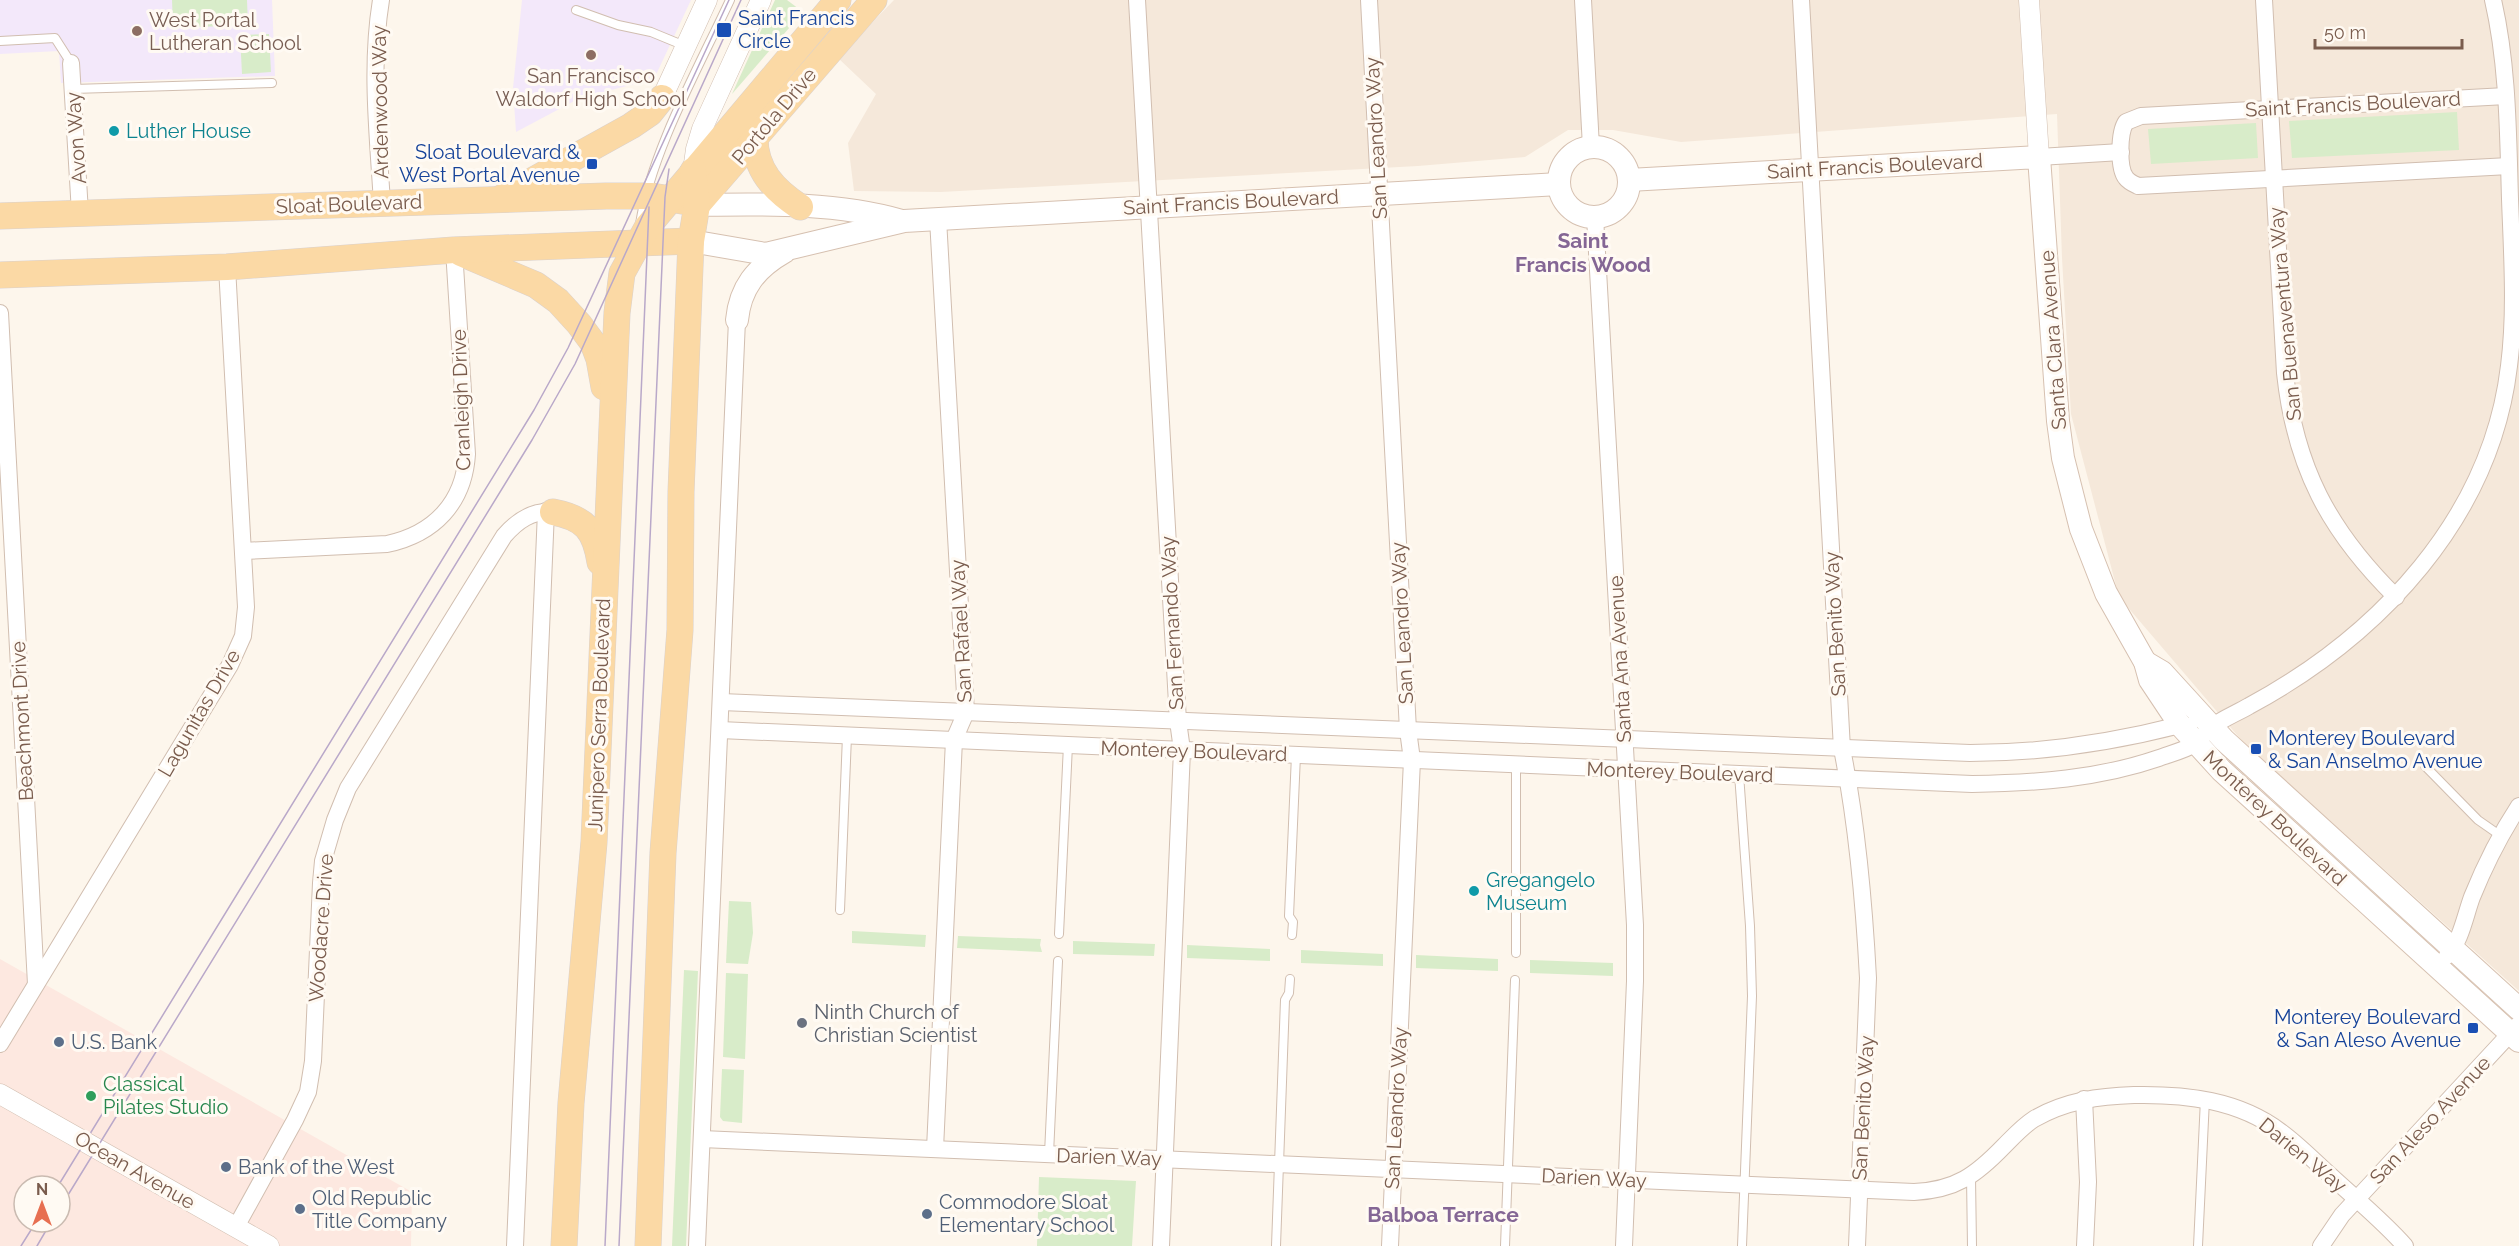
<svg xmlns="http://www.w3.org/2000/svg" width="2519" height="1246" font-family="Raleway,sans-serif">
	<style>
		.residential { fill: #f5e8da }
		.commercial { fill: #fde8e0; fill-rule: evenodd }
		.education { fill: #f3e8fa }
		.green { fill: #d8ecc9 }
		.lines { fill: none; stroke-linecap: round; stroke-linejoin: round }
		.service-casing { stroke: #d1beb0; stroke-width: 10 }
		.minor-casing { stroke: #d1beb0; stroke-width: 18 }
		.tertiary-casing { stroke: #d1beb0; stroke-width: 21 }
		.secondary-casing { stroke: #d6c0b0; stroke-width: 24 }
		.primary-casing { stroke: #dad1cd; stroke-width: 27 }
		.service { stroke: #fff; stroke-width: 8 }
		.minor { stroke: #fff; stroke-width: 16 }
		.tertiary { stroke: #fff; stroke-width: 20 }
		.secondary { stroke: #fff; stroke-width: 22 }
		.primary { stroke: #fbd9a5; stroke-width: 26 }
		.tram { stroke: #b9a8c9; stroke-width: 1.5 }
		.transit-dot { fill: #1a4fb4; stroke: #fffaf3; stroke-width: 2 }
		.education-dot { fill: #8d6e63; stroke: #fffaf3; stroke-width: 2 }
		.culture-dot { fill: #0f9aa8; stroke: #fffaf3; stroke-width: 2 }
		.worship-dot { fill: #6b7280; stroke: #fffaf3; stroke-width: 2 }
		.service-dot { fill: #5c6f8a; stroke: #fffaf3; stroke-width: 2 }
		.leisure-dot { fill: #2e9e5b; stroke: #fffaf3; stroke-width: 2 }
		.labels { text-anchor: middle; stroke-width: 6; stroke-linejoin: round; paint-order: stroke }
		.transit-label { font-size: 20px; fill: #164399; stroke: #fffaf3; text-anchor: start }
		.education-label { font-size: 20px; fill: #785e54; stroke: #fffaf3; text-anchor: start }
		.street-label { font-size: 20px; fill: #7a5c4d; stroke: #fffaf3 }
		.culture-label { font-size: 20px; fill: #0d838f; stroke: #fffaf3; text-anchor: start }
		.worship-label { font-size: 20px; fill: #5b616d; stroke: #fffaf3; text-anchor: start }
		.service-label { font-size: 20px; fill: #4e5e75; stroke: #fffaf3; text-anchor: start }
		.leisure-label { font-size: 20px; fill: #27864d; stroke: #fffaf3; text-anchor: start }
		.neighbourhood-label { font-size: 21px; font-weight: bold; fill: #846695; stroke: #fffaf3 }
	</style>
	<rect width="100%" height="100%" fill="#fdf6ec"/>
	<polygon class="residential" points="894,0 2519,0 2519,991 2243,742 2119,597 2071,414 2062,258 2057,114 1681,142 1613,130 1568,130 1525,157 1418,166 941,192 854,191 848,143 876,94 838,58"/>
	<path class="commercial" d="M0,959L412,1192L411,1246H0ZM24,1186H60V1222H24Z"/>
	<g class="education">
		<polygon points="0,0 272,0 275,76 61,83 59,51 0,54"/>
		<polygon points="522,0 691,0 654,79 580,98 516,132 513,88"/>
	</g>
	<g class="green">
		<polygon points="172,0 247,0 248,25 173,28"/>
		<polygon points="775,0 787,0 803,12 732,94"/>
		<polygon points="269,34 271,72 242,74 240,35"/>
		<polygon points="2457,112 2459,150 2292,158 2289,121"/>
		<polygon points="2256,123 2258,158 2151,164 2148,129"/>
		<polygon points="729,901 751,902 753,933 748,964 726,963"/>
		<polygon points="852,931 926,935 925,947 852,943"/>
		<polygon points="958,936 1041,939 1040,945 1042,952 957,948"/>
		<polygon points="1073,941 1155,944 1154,956 1073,954"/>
		<polygon points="1187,945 1270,949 1270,961 1187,958"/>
		<polygon points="1301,950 1383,954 1383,966 1301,963"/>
		<polygon points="1416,955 1498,959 1498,971 1416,968"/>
		<polygon points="1530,960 1613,963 1613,976 1530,973"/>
		<polygon points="684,970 698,971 686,1246 672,1246"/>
		<polygon points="726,973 748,974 745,1059 723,1057"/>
		<polygon points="722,1069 744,1070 742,1123 723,1121 720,1117"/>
		<polygon points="1039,1177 1136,1181 1132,1246 1037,1246"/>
	</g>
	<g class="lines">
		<defs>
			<g id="service">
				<polyline points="576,10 618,25 651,32 685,46"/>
				<polyline points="0,41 55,38 71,63"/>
				<polyline points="73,89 272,83"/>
				<path d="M640,224C651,152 699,67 730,0"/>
				<polyline points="1516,765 1516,953"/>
				<polyline points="2425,766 2478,820 2501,836"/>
				<polyline points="1739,774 1750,926 1752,996 1742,1246"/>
				<polyline points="840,910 847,736"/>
				<polyline points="1059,934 1068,745"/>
				<polyline points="1292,935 1293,922 1289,916 1296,755"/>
				<polyline points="1049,1154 1058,961"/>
				<polyline points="1971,1177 1972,1246"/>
				<polyline points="1276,1246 1285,1000 1289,993 1290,979"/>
				<polyline points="1505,1246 1515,980"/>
				<polyline points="2198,1246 2205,1099"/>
			</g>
			<g id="minor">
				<path d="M381,0C370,67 378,136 382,203"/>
				<polyline points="1137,0 1178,721 1182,750 1161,1246"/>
				<polyline points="1369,0 1408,730 1412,760 1390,1246"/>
				<polyline points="1583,0 1591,147"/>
				<path d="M1801,0L1842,749C1857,823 1864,902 1868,978L1857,1246"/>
				<path d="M2264,0L2285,373C2295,467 2329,531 2396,597"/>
				<polyline points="71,63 80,213"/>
				<path d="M2506,96L2141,116L2126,122C2119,132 2118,168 2126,178C2129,182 2134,184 2138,186L2509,166"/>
				<polyline points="2039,157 2121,152"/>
				<polyline points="1595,217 1635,925 1635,981 1624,1246"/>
				<polyline points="0,313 36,984"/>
				<path d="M243,551L387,544C434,534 464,503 467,454L454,250"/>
				<path d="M721,702L1970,753C2042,753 2110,743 2180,725L2189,726"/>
				<path d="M720,730L1972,784C2036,783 2098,779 2159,758C2170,754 2185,750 2195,744C2201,740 2205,732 2210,728C2222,719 2237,713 2249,706C2379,636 2491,518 2509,366C2516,311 2512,255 2510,199C2508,133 2508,65 2493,0"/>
				<path d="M2447,956C2461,941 2465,916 2472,897C2485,865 2500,835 2519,806"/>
				<polyline points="0,1044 230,665 243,636 246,607 227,267"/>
				<polyline points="2084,1099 2088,1182 2085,1246"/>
				<path d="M702,1139L1914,1192C1956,1190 1976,1175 2004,1146C2013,1137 2023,1126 2034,1119C2065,1101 2099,1096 2134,1095C2186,1094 2239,1100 2281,1132C2299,1145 2315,1162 2332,1177C2357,1200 2383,1221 2405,1246"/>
				<polyline points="935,1149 954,740 966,712 938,219"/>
				<path d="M236,1227L295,1120L308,1092L313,1061L321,883L323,861L335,820L348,788L504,536C517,521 532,510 553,512"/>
				<polyline points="515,1246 546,511"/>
				<polyline points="697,1246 737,320"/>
				<polyline points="2321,1246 2342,1215 2519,1024"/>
			</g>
			<g id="tertiary">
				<polyline points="2029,0 2039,157"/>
				<polyline points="662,98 707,0"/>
				<polyline points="693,171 696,149 702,129 761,0"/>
				<polyline points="0,1094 269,1246"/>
			</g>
			<g id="secondary">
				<circle cx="1594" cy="182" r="35"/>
				<polyline points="1629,180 2039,157 2058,421 2063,458 2081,529 2106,593 2145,662 2150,680 2180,725 2221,770 2519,1041"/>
				<path d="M697,205C765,204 836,202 902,221"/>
				<polyline points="691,241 766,254 904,221 1559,184"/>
				<path d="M737,320C740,288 756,268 784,252"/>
				<polyline points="2145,662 2162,672 2224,740 2519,1009"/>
			</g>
			<g id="primary">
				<path d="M755,138C755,170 774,190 800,207"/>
				<polyline points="503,197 631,126 650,113 662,98"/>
				<polyline points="697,205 874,0"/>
				<polyline points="0,216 606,196 652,196 682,201"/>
				<polyline points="461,253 536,285 558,301 579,324 593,343 599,359 604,387"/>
				<polyline points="0,275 227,267 454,250 691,241"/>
				<path d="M553,512C585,518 595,530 600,562"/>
				<polyline points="564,1246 571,1103 594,842 617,313 622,273 648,226 838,0"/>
				<polyline points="648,1246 663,853 680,630 681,492 691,241 697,205 693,171"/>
			</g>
		</defs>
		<use href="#service" class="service-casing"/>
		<use href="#minor" class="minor-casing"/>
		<use href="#tertiary" class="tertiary-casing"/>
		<use href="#secondary" class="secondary-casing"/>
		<use href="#primary" class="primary-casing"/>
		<use href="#service" class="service"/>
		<use href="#minor" class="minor"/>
		<use href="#tertiary" class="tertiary"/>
		<use href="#secondary" class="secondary"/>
		<use href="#primary" class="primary"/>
		<g class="tram">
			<polyline points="58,1186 534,410 568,348 729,0"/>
			<polyline points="60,1208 532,440 575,364 741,0"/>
			<polyline points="21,1246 36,1222"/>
			<polyline points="37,1246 51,1222"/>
			<polyline points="605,1246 649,207"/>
			<polyline points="619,1246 665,197 669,169"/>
		</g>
	</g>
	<g class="transit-dot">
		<rect x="716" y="22" width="16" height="16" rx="3"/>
		<rect x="586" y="158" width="12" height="12" rx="3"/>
		<rect x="2250" y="743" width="12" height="12" rx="3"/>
		<rect x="2467" y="1022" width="12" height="12" rx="3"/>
	</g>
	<g class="education-dot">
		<circle cx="137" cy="31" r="6"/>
		<circle cx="591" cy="55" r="6"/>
	</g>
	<g class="culture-dot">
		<circle cx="114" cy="131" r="6"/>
		<circle cx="1474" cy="891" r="6"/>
	</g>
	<circle class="worship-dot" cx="802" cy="1023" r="6"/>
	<g class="service-dot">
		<circle cx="59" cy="1042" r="6"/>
		<circle cx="226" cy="1167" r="6"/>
		<circle cx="300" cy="1209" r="6"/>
		<circle cx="927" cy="1214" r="6"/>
	</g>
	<circle class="leisure-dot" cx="91" cy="1096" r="6"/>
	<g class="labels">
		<g class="transit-label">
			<text x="738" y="25">Saint Francis<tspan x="738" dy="23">Circle</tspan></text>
			<text x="580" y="159" text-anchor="end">Sloat Boulevard &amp;<tspan x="580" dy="23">West Portal Avenue</tspan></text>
			<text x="2268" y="745">Monterey Boulevard<tspan x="2268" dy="23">&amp; San Anselmo Avenue</tspan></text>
			<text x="2461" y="1024" text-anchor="end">Monterey Boulevard<tspan x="2461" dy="23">&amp; San Aleso Avenue</tspan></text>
		</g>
		<g class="education-label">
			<text x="149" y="27">West Portal<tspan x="149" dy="23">Lutheran School</tspan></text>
			<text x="591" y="83" text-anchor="middle">San Francisco<tspan x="591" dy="23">Waldorf High School</tspan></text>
		</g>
		<g class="street-label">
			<text transform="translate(380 102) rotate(-91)" y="7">Ardenwood Way</text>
			<text transform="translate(2353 104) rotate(-3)" y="7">Saint Francis Boulevard</text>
			<text transform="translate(774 116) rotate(-50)" y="7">Portola Drive</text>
			<text transform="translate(76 138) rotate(-94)" y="7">Avon Way</text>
			<text transform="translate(1376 138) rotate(-93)" y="7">San Leandro Way</text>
			<text transform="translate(1875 166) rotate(-3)" y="7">Saint Francis Boulevard</text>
			<text transform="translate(1231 202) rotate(-3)" y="7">Saint Francis Boulevard</text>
			<text transform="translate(349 204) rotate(-2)" y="7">Sloat Boulevard</text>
			<text transform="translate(2285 314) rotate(-95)" y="7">San Buenaventura Way</text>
			<text transform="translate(2053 340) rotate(-94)" y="7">Santa Clara Avenue</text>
			<text transform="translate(461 400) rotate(-92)" y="7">Cranleigh Drive</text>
			<text transform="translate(1172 623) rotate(-93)" y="7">San Fernando Way</text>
			<text transform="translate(1402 623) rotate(-93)" y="7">San Leandro Way</text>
			<text transform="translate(1835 624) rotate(-93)" y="7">San Benito Way</text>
			<text transform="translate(961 631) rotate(-93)" y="7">San Rafael Way</text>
			<text transform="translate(1620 659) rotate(-93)" y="7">Santa Ana Avenue</text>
			<text transform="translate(199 713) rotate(-60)" y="7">Lagunitas Drive</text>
			<text transform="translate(599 715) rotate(-88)" y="7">Junipero Serra Boulevard</text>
			<text transform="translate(22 721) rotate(-93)" y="7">Beachmont Drive</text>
			<text transform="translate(1194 751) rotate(2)" y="7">Monterey Boulevard</text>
			<text transform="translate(1680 772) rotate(2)" y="7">Monterey Boulevard</text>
			<text transform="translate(2275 818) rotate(43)" y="7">Monterey Boulevard</text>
			<text transform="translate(321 928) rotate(-86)" y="7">Woodacre Drive</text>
			<text transform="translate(1396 1108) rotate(-87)" y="7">San Leandro Way</text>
			<text transform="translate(1863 1108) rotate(-87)" y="7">San Benito Way</text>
			<text transform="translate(2430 1120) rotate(-47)" y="7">San Aleso Avenue</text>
			<text transform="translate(2303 1155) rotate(39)" y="7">Darien Way</text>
			<text transform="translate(1109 1157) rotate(2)" y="7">Darien Way</text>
			<text transform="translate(135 1170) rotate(30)" y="7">Ocean Avenue</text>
			<text transform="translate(1594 1178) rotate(3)" y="7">Darien Way</text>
		</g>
		<g class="culture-label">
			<text x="126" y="138">Luther House</text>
			<text x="1486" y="887">Gregangelo<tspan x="1486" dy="23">Museum</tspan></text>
		</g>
		<g class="worship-label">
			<text x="814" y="1019">Ninth Church of<tspan x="814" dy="23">Christian Scientist</tspan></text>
		</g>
		<g class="service-label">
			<text x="71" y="1049">U.S. Bank</text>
			<text x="238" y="1174">Bank of the West</text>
			<text x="312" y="1205">Old Republic<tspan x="312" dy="23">Title Company</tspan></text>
			<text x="939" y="1209">Commodore Sloat<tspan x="939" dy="23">Elementary School</tspan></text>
		</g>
		<g class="leisure-label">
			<text x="103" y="1091">Classical<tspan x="103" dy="23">Pilates Studio</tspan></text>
		</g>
		<g class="neighbourhood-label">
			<text x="1583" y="248">Saint<tspan x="1583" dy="24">Francis Wood</tspan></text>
			<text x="1443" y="1222">Balboa Terrace</text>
		</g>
	</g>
	<g transform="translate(42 1204)"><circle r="28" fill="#fffaf3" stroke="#cabbb1" stroke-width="1.5"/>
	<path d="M0-4.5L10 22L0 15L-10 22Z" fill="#e76f51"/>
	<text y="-9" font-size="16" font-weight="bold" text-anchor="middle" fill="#7a5c4d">N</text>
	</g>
	<path d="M2315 39v9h147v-9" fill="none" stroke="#7a5c4d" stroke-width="3"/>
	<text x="2324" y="39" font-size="18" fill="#7a5c4d" stroke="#fffaf3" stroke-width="4.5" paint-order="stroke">50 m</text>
</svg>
